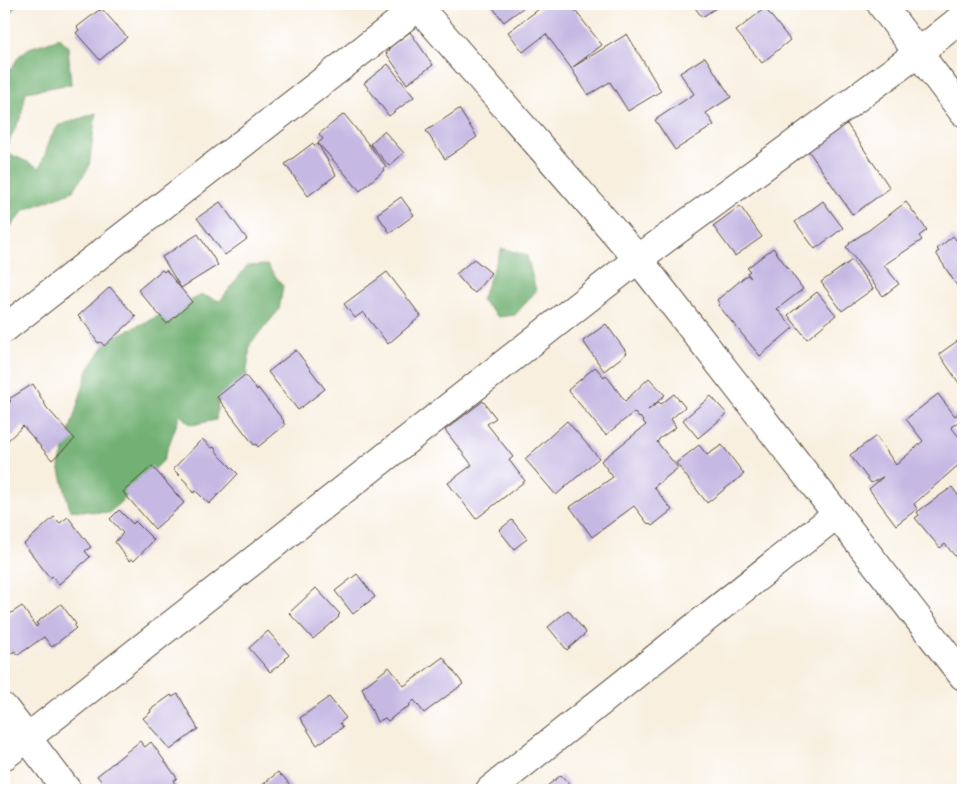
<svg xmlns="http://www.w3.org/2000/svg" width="967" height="794" font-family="Dekko,sans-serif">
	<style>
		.forest { fill: #72b173; stroke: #566e48 }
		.building { fill: #c5b8e3 }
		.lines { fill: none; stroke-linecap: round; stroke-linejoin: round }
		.minor-casing { stroke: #57483b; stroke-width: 30 }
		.minor { stroke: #fff; stroke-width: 28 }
	</style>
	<rect width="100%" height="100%" fill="#fff"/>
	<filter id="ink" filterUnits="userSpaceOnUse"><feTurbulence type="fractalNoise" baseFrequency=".02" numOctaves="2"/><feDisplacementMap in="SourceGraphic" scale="10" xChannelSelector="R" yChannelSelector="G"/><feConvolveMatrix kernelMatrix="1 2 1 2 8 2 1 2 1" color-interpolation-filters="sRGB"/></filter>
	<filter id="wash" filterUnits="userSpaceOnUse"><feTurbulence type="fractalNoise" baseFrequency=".0096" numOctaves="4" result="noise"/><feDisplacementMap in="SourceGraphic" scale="20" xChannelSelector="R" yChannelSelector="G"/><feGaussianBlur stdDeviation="1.12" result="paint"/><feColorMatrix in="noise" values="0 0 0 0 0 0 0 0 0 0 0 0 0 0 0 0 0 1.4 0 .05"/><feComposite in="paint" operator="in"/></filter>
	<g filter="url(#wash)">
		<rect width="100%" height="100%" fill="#f8efdf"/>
		<g class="forest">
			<polygon points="4,4 17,4 4,21"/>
			<polygon points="60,38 68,47 71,84 26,92 21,117 4,151 40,168 51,137 58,126 96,113 89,167 73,191 25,210 4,234 4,80 19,56 29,48"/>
			<polygon points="502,248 527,256 536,291 515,315 498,317 481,300"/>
			<polygon points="267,265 283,286 279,310 250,344 245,389 218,402 216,420 191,425 180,415 163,461 109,513 70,510 59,466 88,370 108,340 202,295 220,301 247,266"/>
		</g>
		<g id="blocks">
			<g class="building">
				<polygon points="490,4 528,4 504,22"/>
				<polygon points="546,4 570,4 602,45 573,67 627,34 661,91 628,111 610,82 588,95 571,68 546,34 523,52 508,32"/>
				<polygon points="692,4 722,4 702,17"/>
				<polygon points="765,8 790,40 762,63 736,31"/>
				<polygon points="102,9 127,37 100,60 76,33 79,30 77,27 99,10 100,11"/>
				<polygon points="410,32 433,65 407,84 386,53 390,50 389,48"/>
				<polygon points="705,57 731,97 706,113 714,125 675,150 655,120 694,94 680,73"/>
				<polygon points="388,64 414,97 389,116 364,83"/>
				<polygon points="459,109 477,137 445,159 426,131"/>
				<polygon points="344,114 386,166 383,168 384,170 360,191 318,143 323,139 319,134"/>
				<polygon points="843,123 844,125 847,124 890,188 855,213 852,214 808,150"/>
				<polygon points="384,131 404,153 389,166 370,144"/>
				<polygon points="313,143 315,146 318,144 336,175 308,196 285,164"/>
				<polygon points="401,197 414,215 390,233 377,214"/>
				<polygon points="823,201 843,228 815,249 795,222"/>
				<polygon points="220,202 247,239 225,255 197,218"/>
				<polygon points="906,202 927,230 919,236 922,240 884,265 899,284 883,296 846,247 850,244 849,243 869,230"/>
				<polygon points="740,206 762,237 735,256 713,226"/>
				<polygon points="198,234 218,265 181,288 162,257"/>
				<polygon points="953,236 956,240 962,236 963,237 963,281 957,286 936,253 939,251 937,249"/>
				<polygon points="773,248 803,289 777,309 793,328 760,356 718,305 720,304 717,300 747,275 751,278 747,273 750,271 747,268"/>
				<polygon points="474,259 491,273 475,293 468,288 456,274"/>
				<polygon points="852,260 873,289 842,311 821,282"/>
				<polygon points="162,270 164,272 166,270 192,302 167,324 138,290"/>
				<polygon points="387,272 421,316 388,344 363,312 355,318 344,304"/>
				<polygon points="110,287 136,317 104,346 101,342 98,343 87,326 78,316"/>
				<polygon points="817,292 836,315 807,339 788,315"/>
				<polygon points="606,324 627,353 604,371 583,341"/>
				<polygon points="963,337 963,389 939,354"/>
				<polygon points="296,350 325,389 298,410 268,372"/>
				<polygon points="595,367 604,377 606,375 625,401 649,378 665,395 648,410 659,402 661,404 674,394 685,407 671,419 676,427 659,439 659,440 657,442 678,468 654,487 672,510 652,526 649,523 648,524 634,506 592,537 570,507 613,477 601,461 646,425 640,417 639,418 634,412 606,435 601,430 568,390"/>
				<polygon points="245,375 257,390 258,388 284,421 283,422 285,425 258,447 256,444 254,445 217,397"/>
				<polygon points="33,384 47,408 75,439 52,460 23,426 4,444 4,405 5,406 11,401 9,399"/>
				<polygon points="938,394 955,416 963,409 963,428 958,422 951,427 963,442 963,461 914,504 917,509 896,525 869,489 883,477 871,483 850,455 876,436 896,465 923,441 906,419"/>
				<polygon points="711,396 727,414 698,438 683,420"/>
				<polygon points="483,401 496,418 487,424 513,457 509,460 525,481 476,519 448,483 472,465 445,430"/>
				<polygon points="567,421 599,458 556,495 525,459"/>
				<polygon points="202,439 212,448 214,447 219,455 238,474 209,504 196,491 193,493 186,482 173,469"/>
				<polygon points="699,445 707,455 722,445 744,474 707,503 676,463"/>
				<polygon points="152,466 184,503 155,529 123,492"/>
				<polygon points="952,487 963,502 963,566 945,544 940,548 915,518 919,515 917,512"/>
				<polygon points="119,510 133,524 135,521 154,540 134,561 132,559 129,561 115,542 123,533 110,519"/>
				<polygon points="54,517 60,523 68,517 91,547 85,551 90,557 59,584 52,576 50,578 24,544"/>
				<polygon points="512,520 527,539 514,549 499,530"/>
				<polygon points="357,574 375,597 353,614 335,591"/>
				<polygon points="316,588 340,614 338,616 339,617 313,639 289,613"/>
				<polygon points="61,604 76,624 74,626 76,628 52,647 44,637 18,655 15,651 10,654 4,644 4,618 22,606 36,627 38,625 36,623"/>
				<polygon points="568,610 586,633 567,650 548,627"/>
				<polygon points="268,631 289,655 285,659 286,660 270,672 249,648"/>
				<polygon points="443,657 463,684 424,713 414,700 409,705 410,706 402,710 388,721 385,718 377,722 362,688 389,667 404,686"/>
				<polygon points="178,694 198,729 170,750 143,718 151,712 150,710 171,695 172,697"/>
				<polygon points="329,697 346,718 340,723 343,727 317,745 300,718"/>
				<polygon points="140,741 145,747 151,742 177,778 173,781 178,787 174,790 109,790 97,776"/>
				<polygon points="278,772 281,776 282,775 294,790 262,790 260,787"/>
				<polygon points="561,775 574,790 542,790"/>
			</g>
		</g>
	</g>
	<g filter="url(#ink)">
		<use href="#blocks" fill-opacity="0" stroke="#57483b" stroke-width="1"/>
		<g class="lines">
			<defs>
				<g id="minor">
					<polyline points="416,4 638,259 963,676"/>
					<polyline points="881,4 963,112"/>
					<polyline points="4,329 422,4"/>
					<polyline points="4,708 67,790"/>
					<polyline points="4,756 638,259 918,53 963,17"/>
					<polyline points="490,790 837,514"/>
				</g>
			</defs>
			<use href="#minor" class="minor-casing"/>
			<use href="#minor" class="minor"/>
		</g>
	</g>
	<rect width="967" height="794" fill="none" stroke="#fff" stroke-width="20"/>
</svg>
